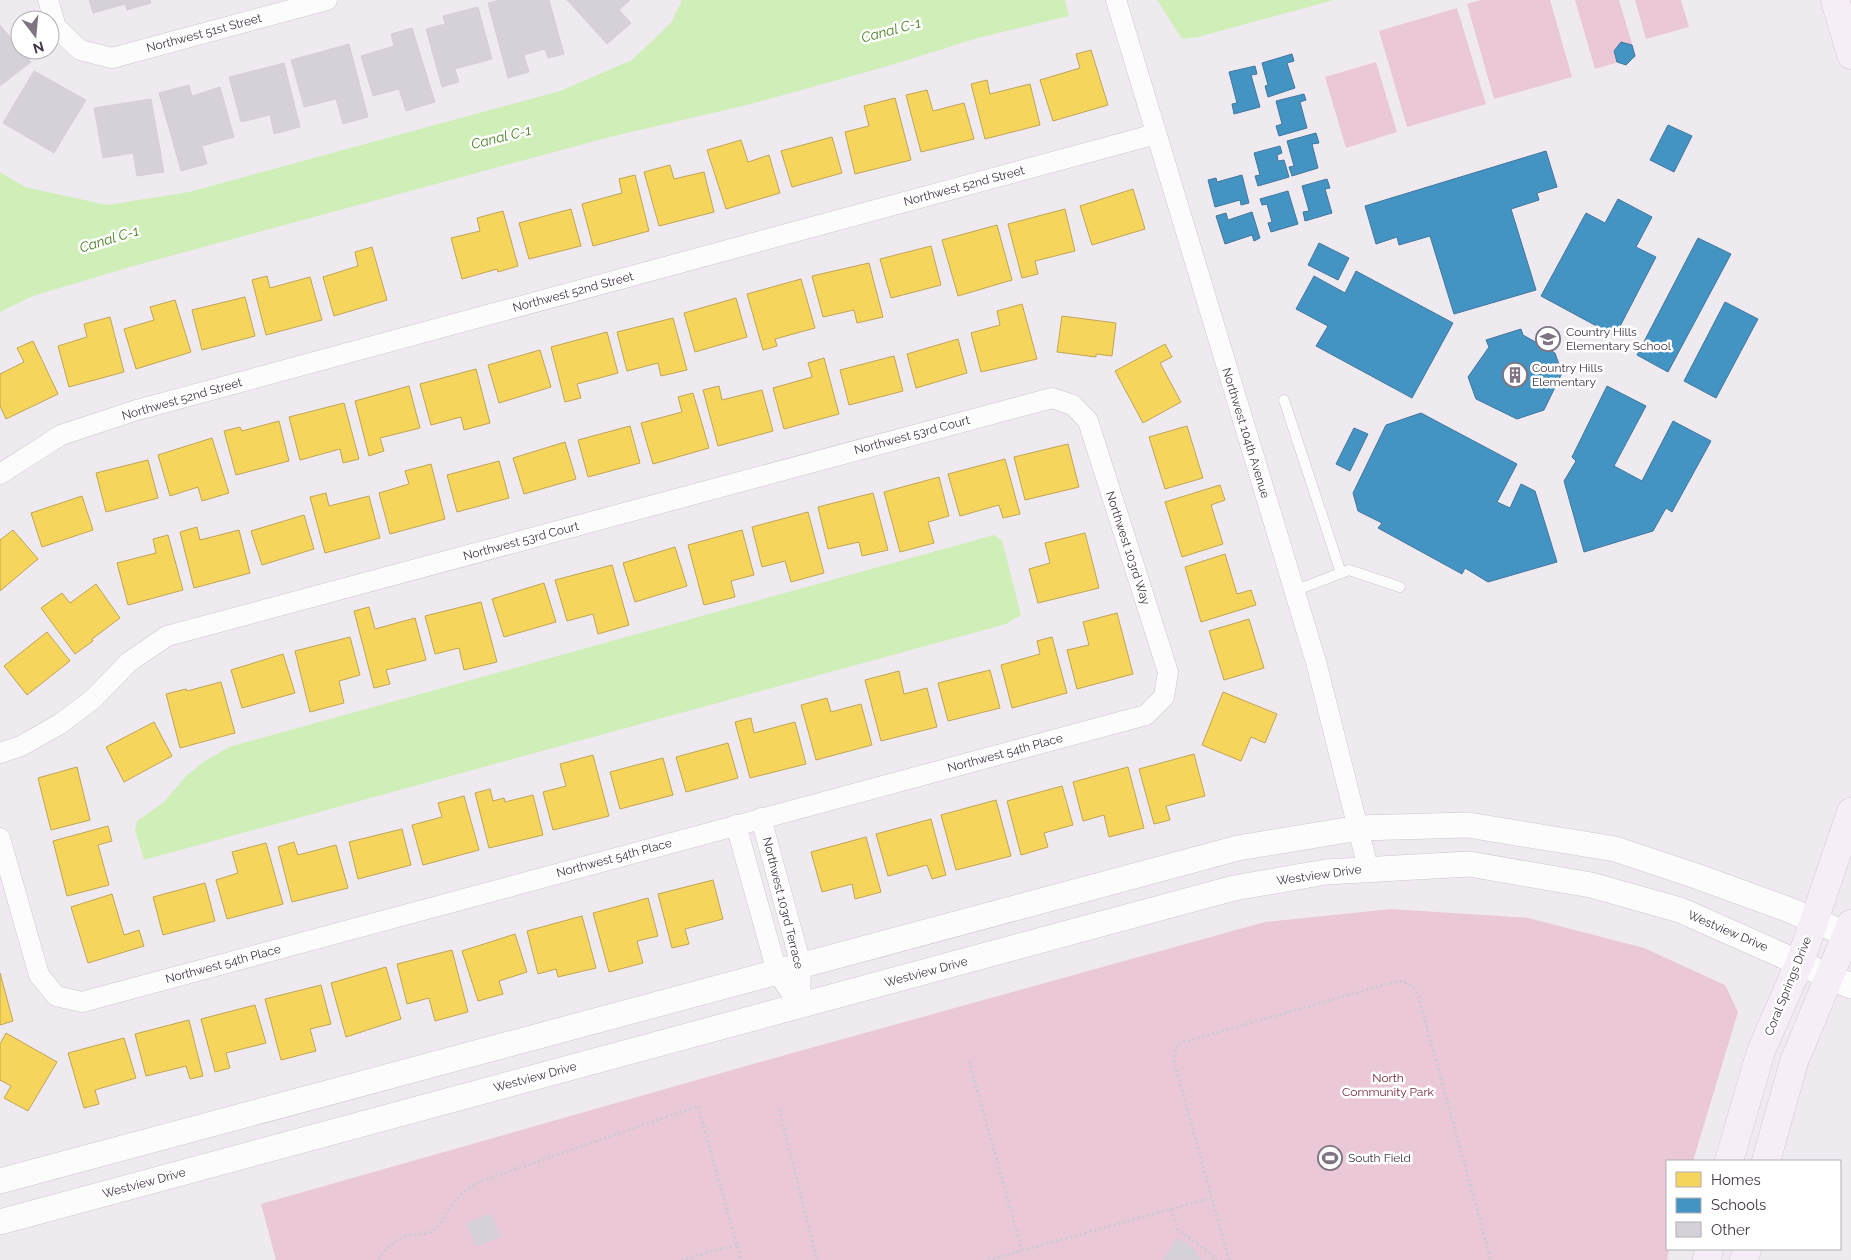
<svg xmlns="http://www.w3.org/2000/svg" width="1851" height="1260" font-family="Raleway,sans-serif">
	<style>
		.green { fill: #ebc8d7 }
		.water { fill: #d0efb8 }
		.homes { fill: #f6d55c; stroke: #c0a555 }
		.schools { fill: #4393c3; stroke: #43779e }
		.building { fill: #d6d0d8; stroke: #d6cfd8 }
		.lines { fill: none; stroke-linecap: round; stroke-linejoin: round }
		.service-casing { stroke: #cdc6ce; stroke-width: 11 }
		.minor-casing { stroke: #cdc6ce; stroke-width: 21 }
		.tertiary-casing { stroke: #cdc6ce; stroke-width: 26 }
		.secondary-casing { stroke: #d7c8d8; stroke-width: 29 }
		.path { stroke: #cfcad1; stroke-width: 3; stroke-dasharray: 2.5 2.5; stroke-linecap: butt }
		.service { stroke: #fdfcfd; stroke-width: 10 }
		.minor { stroke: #fdfcfd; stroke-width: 20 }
		.tertiary { stroke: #fdfcfd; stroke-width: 25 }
		.secondary { stroke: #f5eef6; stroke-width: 28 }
		.labels { text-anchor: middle; stroke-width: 5; stroke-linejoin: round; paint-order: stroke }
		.street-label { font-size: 12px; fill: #423546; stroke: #fff }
		.poi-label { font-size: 12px; fill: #423546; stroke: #fff; text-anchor: start }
		.park-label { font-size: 12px; fill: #782738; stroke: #fff }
		.water-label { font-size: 14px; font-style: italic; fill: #4a8224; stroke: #fff }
	</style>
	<rect width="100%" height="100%" fill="#efe9f0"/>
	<g class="green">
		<polygon points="1481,0 1550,0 1572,77 1494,99 1467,4"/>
		<polygon points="1575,0 1619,0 1636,57 1595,69"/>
		<polygon points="1635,0 1681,0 1689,27 1646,39"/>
		<polygon points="1457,8 1486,104 1407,127 1379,31"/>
		<polygon points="1376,62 1397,132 1346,148 1325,77"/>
		<polygon points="1391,909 1528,918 1644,948 1725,985 1738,1012 1693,1161 1667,1161 1667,1249 1669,1249 1667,1260 276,1260 261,1204 760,1062 1265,922"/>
	</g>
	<g class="water">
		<polygon points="682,0 1065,0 1069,16 978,38 888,66 751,104 606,138 137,265 33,296 0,312 0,172 25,187 107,205 189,192 560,91 632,60 671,23"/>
		<polygon points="1157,0 1334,0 1198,37 1182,39"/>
		<polygon points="994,535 1002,540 1021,615 1006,624 144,860 135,830 137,821 163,803 186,776 205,761 229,747"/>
	</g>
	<g class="homes">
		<polygon points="1091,50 1108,105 1053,121 1040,80 1080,68 1076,54"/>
		<polygon points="987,80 990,94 1030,84 1040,125 985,139 971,84"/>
		<polygon points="927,90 933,111 964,103 974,139 921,152 906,95"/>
		<polygon points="895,98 911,160 855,174 845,132 869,126 864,106"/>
		<polygon points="832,137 842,173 792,187 781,151"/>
		<polygon points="741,140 748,162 769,155 780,193 726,209 707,150"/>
		<polygon points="670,165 674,179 704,172 714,212 659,226 644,172"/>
		<polygon points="635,175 649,231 593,246 582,204 622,193 619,179"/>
		<polygon points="1133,189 1145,229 1092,245 1080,206"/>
		<polygon points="571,209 581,246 529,259 519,223"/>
		<polygon points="1065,209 1075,251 1035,261 1038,274 1022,278 1008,224"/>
		<polygon points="503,211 518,266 498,272 497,269 462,279 451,238 480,231 477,218"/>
		<polygon points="997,225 1012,280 958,296 942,240"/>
		<polygon points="931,246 941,285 891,298 880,259"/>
		<polygon points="372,247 387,300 334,316 323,277 358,266 355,252"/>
		<polygon points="869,263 883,317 857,323 854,310 823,317 812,276"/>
		<polygon points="267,276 270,288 310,277 322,320 266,335 252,280"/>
		<polygon points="801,279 815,328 775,339 777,346 763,350 747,294"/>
		<polygon points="245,297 255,336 202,350 192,310"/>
		<polygon points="736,298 747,337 695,352 684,313"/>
		<polygon points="175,300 191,352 136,369 124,329 154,320 150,307"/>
		<polygon points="1022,304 1037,359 981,372 971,333 1000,325 997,311"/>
		<polygon points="1062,316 1116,323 1112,356 1096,354 1096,357 1057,352"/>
		<polygon points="110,317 124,372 69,387 58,346 87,337 84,324"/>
		<polygon points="673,318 687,370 661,376 658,363 627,371 617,332"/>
		<polygon points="607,332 618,373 577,384 581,398 565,402 551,347"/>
		<polygon points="958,339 967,373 916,388 907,354"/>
		<polygon points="33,341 58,394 6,419 0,406 0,374 24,362 17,348"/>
		<polygon points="1165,344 1172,357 1160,363 1181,402 1143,423 1115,371"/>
		<polygon points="540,350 551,387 499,403 488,365"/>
		<polygon points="894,356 903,391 849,405 840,370"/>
		<polygon points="824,358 839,414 784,429 773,388 812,377 808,363"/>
		<polygon points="476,369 490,423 464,430 461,417 431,425 420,384"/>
		<polygon points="409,386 420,428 380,438 384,451 369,456 355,401"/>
		<polygon points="719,386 722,400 762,390 773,431 718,446 703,390"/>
		<polygon points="693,393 709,448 653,464 641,423 682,412 678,397"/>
		<polygon points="344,403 359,459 343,463 340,449 300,460 289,417"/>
		<polygon points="279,421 289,461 236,475 224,431 240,427 242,431"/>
		<polygon points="630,426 640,463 588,477 578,440"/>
		<polygon points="1187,426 1203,478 1165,489 1149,437"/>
		<polygon points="212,438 229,493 202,501 198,487 170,496 158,455"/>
		<polygon points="565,442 576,479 524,494 513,458"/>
		<polygon points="1068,444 1079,487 1025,500 1014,457"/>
		<polygon points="1005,459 1020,514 1003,518 999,505 960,516 948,474"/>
		<polygon points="148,460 158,498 106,512 96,473"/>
		<polygon points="499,461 509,498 457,512 447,475"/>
		<polygon points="431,464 445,519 390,534 379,493 409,484 405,471"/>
		<polygon points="939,477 949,516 928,522 934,543 900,552 884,492"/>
		<polygon points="1220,485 1225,500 1211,505 1223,544 1182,557 1165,502"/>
		<polygon points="326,493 329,506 369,496 380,538 325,553 310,497"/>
		<polygon points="873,493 888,550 862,556 859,542 828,549 818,507"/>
		<polygon points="82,496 93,530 42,547 31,513"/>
		<polygon points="808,512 824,573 791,582 785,561 762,567 752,527"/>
		<polygon points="304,515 314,549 262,565 251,531"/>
		<polygon points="197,527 200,540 239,530 250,573 194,588 180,532"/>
		<polygon points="13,530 38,559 0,591 0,540"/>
		<polygon points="742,530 754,575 731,581 735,597 704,605 688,545"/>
		<polygon points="1085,533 1099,588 1038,603 1029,569 1050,563 1045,543"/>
		<polygon points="168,535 183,590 128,605 117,563 156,553 153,539"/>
		<polygon points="675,547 687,586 635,602 623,563"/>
		<polygon points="1225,554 1237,594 1251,590 1256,605 1201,622 1185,567"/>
		<polygon points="612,565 629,625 598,634 593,614 567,621 555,580"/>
		<polygon points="544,583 556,622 504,637 492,599"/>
		<polygon points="96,584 120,618 92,639 93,641 75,654 41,608 62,593 70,603"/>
		<polygon points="481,602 497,662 464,670 459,648 435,654 425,616"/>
		<polygon points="369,607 375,629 415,618 426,660 386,670 390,684 374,688 354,611"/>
		<polygon points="1117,613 1133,674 1077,689 1067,650 1089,645 1083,622"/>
		<polygon points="1249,619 1264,668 1224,680 1209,631"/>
		<polygon points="47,632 70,661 27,695 4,666"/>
		<polygon points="350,637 360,675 339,681 344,703 310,712 295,651"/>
		<polygon points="1052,637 1067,693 1012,708 1001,665 1040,654 1037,641"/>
		<polygon points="283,654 295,693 242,708 231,670"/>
		<polygon points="990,670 1000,708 948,721 938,683"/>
		<polygon points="899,671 904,694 927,688 937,727 881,741 865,680"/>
		<polygon points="221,682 235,733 180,748 166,694 186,689 187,691"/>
		<polygon points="1223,692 1277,714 1265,743 1251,737 1241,761 1202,745"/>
		<polygon points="827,698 831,712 861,704 872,745 816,760 801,705"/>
		<polygon points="751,718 754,733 795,722 806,764 750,778 735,722"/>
		<polygon points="154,722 172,756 124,782 106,747"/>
		<polygon points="728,743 738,778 686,792 676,757"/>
		<polygon points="1194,754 1205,796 1166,806 1170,820 1154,824 1139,769"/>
		<polygon points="593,755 609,816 553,830 543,792 566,786 560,764"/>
		<polygon points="663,758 673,795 620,809 610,772"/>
		<polygon points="77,767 90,820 51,830 38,778"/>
		<polygon points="1128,767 1144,828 1109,837 1104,815 1083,821 1073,782"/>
		<polygon points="1062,786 1073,825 1044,833 1048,847 1021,855 1007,801"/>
		<polygon points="490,789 493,801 504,798 505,802 533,795 543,835 489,848 475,793"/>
		<polygon points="464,796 479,850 423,865 412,825 442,817 438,803"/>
		<polygon points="996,800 1011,856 956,870 941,815"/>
		<polygon points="931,819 946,875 932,879 927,865 888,876 876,834"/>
		<polygon points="108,826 112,841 98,845 109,885 67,896 53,841"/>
		<polygon points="402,829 411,865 358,879 349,842"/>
		<polygon points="866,837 881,892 855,899 852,884 822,892 811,852"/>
		<polygon points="294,842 298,855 336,845 348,888 292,902 278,847"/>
		<polygon points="266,843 283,904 227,919 216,880 238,873 232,852"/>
		<polygon points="713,880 723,919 685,929 689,944 672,948 658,894"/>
		<polygon points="205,883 215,921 163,935 153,897"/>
		<polygon points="112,894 124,935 139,930 144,946 88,963 71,907"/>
		<polygon points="648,898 658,936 637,941 643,963 609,972 593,913"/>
		<polygon points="582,916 596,968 558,977 556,969 538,974 527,931"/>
		<polygon points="515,934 527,972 499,981 503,994 478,1001 462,951"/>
		<polygon points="452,950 468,1012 435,1021 429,998 407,1004 397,964"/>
		<polygon points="386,967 401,1019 346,1037 331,983"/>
		<polygon points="0,973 13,1021 0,1025"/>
		<polygon points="321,985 331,1024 310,1029 316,1051 281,1060 265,999"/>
		<polygon points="255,1005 266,1043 226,1053 230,1068 215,1072 201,1019"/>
		<polygon points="189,1020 203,1076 190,1079 186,1066 146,1076 135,1034"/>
		<polygon points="6,1033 57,1062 28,1111 4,1098 11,1086 0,1080 0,1044"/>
		<polygon points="124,1038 136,1078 95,1090 99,1104 84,1108 68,1053"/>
	</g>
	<g class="schools">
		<polygon points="1621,42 1632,45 1635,56 1626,65 1617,62 1614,51"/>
		<polygon points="1292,54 1294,61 1287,63 1295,88 1268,97 1265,86 1268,85 1262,63"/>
		<polygon points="1255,66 1257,74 1251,75 1260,107 1234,114 1232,104 1237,103 1229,72"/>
		<polygon points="1304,94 1306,100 1300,102 1307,128 1279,136 1276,126 1282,124 1276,101"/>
		<polygon points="1668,125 1692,136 1674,172 1650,160"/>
		<polygon points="1316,133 1319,143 1312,144 1318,168 1292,176 1289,167 1294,166 1287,141"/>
		<polygon points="1280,146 1282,153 1277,155 1278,161 1284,160 1289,177 1258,186 1255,176 1260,175 1254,153"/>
		<polygon points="1546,151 1557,187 1537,193 1539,200 1511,209 1536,290 1454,314 1430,236 1399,245 1397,237 1376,244 1365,206"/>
		<polygon points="1242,175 1249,203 1241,205 1240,200 1215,207 1208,180 1216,178 1217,182"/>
		<polygon points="1327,179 1330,188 1325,189 1332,213 1305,221 1303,212 1309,211 1302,186"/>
		<polygon points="1288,191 1298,224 1271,232 1268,223 1272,222 1267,204 1262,205 1260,199"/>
		<polygon points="1618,199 1652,217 1636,247 1656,257 1615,336 1541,296 1586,213 1605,223"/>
		<polygon points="1252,212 1260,238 1254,241 1252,235 1225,244 1216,216 1226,213 1228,220"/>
		<polygon points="1698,238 1731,254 1668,372 1637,355"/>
		<polygon points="1319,243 1349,258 1338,280 1308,265"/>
		<polygon points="1356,271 1453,323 1412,398 1316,346 1328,326 1296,309 1314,276 1345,293"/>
		<polygon points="1725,302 1758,319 1716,398 1684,381"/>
		<polygon points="1521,329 1523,335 1555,353 1562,373 1544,410 1517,419 1476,399 1468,377 1489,347 1486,340"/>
		<polygon points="1607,386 1646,406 1614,466 1642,481 1673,421 1711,441 1672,512 1666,508 1653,531 1584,552 1564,481 1576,461 1572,457"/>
		<polygon points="1421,413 1517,464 1497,502 1510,508 1521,484 1535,491 1557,562 1488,582 1465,568 1462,574 1378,528 1382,523 1358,511 1353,493 1386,425"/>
		<polygon points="1354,428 1368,434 1350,471 1336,464"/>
	</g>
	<g class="building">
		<polygon points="89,0 150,0 151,3 127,10 125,4 93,13"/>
		<polygon points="500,0 549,0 564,54 548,58 545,49 524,55 529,72 508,78 488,3"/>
		<polygon points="567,0 630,0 619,10 631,23 607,44"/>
		<polygon points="478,7 492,59 455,69 459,82 442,87 426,29 445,24 443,16"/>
		<polygon points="0,25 31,62 0,86"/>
		<polygon points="412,28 435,102 406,111 399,89 373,96 361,56 394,46 391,34"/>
		<polygon points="349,44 368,117 343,124 336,99 304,107 291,60"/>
		<polygon points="284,63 300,127 274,134 270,115 241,122 229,77"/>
		<polygon points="34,71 86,100 54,153 3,123"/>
		<polygon points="189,85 192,96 220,87 234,137 202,146 207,164 181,171 159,93"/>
		<polygon points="151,99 164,172 137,176 133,153 103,158 94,108"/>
		<polygon points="491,1214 500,1237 476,1246 467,1223"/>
		<polygon points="1177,1238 1197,1251 1195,1255 1203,1260 1163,1260"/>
	</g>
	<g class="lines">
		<defs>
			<g id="service">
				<polyline points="1284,400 1341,573"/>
				<polyline points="1294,591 1349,570 1400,587"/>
			</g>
			<g id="minor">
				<polyline points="48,0 56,27 80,50 112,58 327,0"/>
				<polyline points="1116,0 1316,662 1368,868"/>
				<polyline points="0,474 61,435 137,410 1156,134"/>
				<polyline points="0,753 21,746 60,724 93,699 129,662 167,636 1052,398 1073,405 1088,421 1168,672 1164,697 1146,715 82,1002 56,996 39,975 0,838"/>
				<polyline points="761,818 801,965 800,1006"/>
				<polyline points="736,825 777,972 800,1006"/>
			</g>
			<g id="tertiary">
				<polyline points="0,1181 1238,848 1359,828 1468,825 1615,849 1696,876 1787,909 1851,936"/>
				<polyline points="0,1222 1234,888 1326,872 1469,864 1591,885 1680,910 1851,986"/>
			</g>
			<g id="secondary">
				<polyline points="1835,0 1851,55"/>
				<polyline points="1729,1161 1761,1051 1800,962 1851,812"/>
				<polyline points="1766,1161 1794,1062 1851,924"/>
				<polyline points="1707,1260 1709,1249"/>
				<polyline points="1744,1260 1747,1249"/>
			</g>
		</defs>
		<use href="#service" class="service-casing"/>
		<use href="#minor" class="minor-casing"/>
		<use href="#tertiary" class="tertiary-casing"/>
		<use href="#secondary" class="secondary-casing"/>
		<g class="path">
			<polyline points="969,1061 1022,1250"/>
			<polyline points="779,1109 817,1260"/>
			<polyline points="1171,1209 1178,1230 1211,1254 1217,1260"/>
			<path d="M379,1260C384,1247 398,1237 411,1235C418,1234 424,1235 430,1232C442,1226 446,1211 454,1202C461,1192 471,1187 481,1181L698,1106L741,1260"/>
			<polyline points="681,1260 736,1245"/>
			<polyline points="988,1260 1211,1198"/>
			<path d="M1229,1260L1174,1061L1177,1044L1398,981C1408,982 1412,986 1418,995L1491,1260"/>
		</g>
		<use href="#service" class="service"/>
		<use href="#minor" class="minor"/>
		<use href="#tertiary" class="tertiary"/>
		<use href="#secondary" class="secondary"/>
	</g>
	<defs>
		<symbol id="school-ring" viewBox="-11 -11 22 22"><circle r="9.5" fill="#fff" stroke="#7f7482" stroke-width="1.5"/><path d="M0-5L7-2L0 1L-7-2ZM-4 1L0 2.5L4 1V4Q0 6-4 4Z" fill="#7f7482"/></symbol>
		<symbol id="building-ring" viewBox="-11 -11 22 22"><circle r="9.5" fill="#fff" stroke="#7f7482" stroke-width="1.5"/><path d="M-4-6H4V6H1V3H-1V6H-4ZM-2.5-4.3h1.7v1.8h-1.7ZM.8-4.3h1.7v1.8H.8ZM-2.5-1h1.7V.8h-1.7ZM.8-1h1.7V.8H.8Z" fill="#7f7482"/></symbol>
		<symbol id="stadium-ring" viewBox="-11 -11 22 22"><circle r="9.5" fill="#fff" stroke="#7f7482" stroke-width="1.5"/><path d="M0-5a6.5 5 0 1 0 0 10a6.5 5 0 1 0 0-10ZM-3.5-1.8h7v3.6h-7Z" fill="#7f7482"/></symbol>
	</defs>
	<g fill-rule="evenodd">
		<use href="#school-ring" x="1534" y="325" width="28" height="28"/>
		<use href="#building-ring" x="1501" y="361" width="28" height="28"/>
		<use href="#stadium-ring" x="1316" y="1144" width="28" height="28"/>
	</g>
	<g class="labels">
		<g class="street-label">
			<text transform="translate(204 33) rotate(-15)" y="4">Northwest 51st Street</text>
			<text transform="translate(964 186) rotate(-15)" y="4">Northwest 52nd Street</text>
			<text transform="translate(573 292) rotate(-15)" y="4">Northwest 52nd Street</text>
			<text transform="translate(182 399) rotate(-16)" y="4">Northwest 52nd Street</text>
			<text transform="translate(1246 433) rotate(73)" y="4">Northwest 104th Avenue</text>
			<text transform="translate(912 435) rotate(-15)" y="4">Northwest 53rd Court</text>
			<text transform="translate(521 541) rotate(-15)" y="4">Northwest 53rd Court</text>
			<text transform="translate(1128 548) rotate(72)" y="4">Northwest 103rd Way</text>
			<text transform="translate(1005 753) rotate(-15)" y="4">Northwest 54th Place</text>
			<text transform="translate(614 858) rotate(-15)" y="4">Northwest 54th Place</text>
			<text transform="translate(1319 875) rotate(-8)" y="4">Westview Drive</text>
			<text transform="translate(783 903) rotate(76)" y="4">Northwest 103rd Terrace</text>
			<text transform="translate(1728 931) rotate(23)" y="4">Westview Drive</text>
			<text transform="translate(223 964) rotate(-15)" y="4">Northwest 54th Place</text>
			<text transform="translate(926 972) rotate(-15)" y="4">Westview Drive</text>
			<text transform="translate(1788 986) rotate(-68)" y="4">Coral Springs Drive</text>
			<text transform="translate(535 1077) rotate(-15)" y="4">Westview Drive</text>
			<text transform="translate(144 1183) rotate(-15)" y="4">Westview Drive</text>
		</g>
		<g class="poi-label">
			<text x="1566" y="336">Country Hills<tspan x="1566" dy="14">Elementary School</tspan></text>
			<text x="1532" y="372">Country Hills<tspan x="1532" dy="14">Elementary</tspan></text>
			<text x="1348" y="1162">South Field</text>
		</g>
		<g class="park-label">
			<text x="1388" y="1082">North<tspan x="1388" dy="14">Community Park</tspan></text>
		</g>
		<g class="water-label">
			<text transform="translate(891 30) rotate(-15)" y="5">Canal C-1</text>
			<text transform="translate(501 137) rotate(-14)" y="5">Canal C-1</text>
			<text transform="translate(109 239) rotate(-17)" y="5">Canal C-1</text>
		</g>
	</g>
	<rect x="1666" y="1160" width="175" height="90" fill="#ffffff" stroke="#b3aeb5"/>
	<rect x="1676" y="1172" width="25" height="15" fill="#f6d55c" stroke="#b3aeb5"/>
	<text x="1711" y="1185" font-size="15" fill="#423546">Homes</text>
	<rect x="1676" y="1198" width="25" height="15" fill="#4393c3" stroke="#b3aeb5"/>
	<text x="1711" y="1210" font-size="15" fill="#423546">Schools</text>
	<rect x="1676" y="1222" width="25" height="15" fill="#d6d0d8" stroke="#b3aeb5"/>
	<text x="1711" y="1235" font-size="15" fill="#423546">Other</text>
	<g transform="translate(35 35) rotate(164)"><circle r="24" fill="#ffffff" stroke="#b3aeb5"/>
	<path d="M0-4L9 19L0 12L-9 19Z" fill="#7f7482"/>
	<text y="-8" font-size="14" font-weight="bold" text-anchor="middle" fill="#423546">N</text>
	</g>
</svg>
